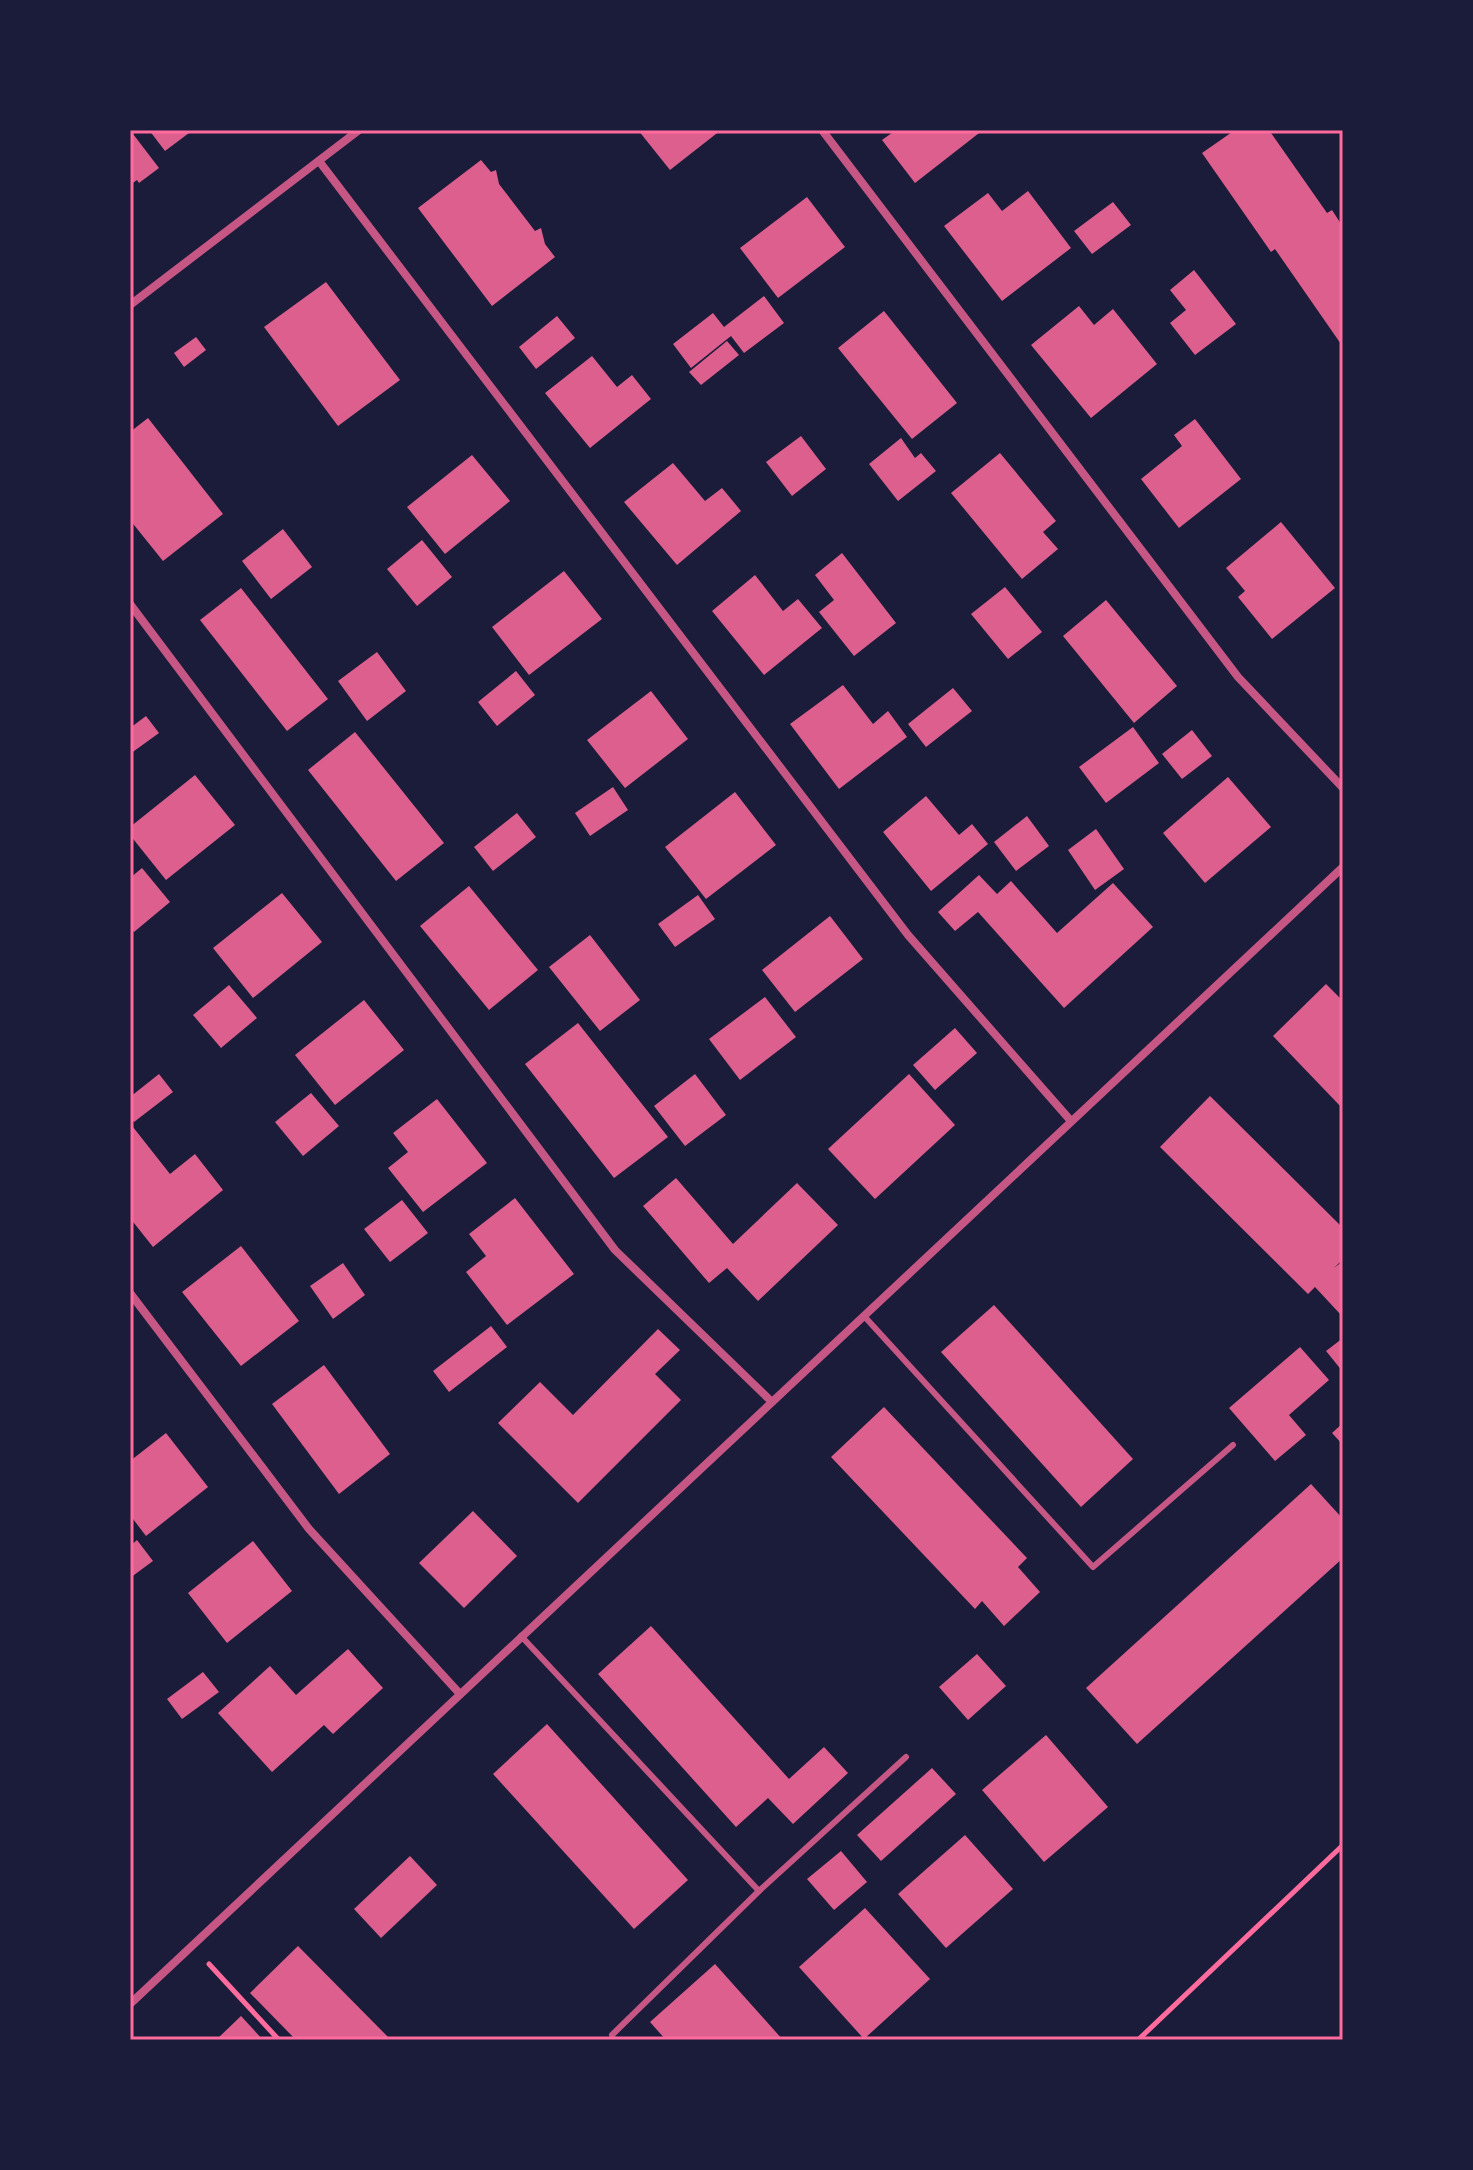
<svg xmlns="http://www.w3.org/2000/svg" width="1473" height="2170" font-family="'Titillium Web',sans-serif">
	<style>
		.building { fill: #dd5f8e }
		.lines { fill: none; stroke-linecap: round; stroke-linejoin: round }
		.path { stroke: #ff6b9d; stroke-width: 5 }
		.service { stroke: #c65784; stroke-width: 6 }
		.minor { stroke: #c65784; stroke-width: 8 }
		.neatline { fill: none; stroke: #ff6b9d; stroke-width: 3 }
	</style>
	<rect width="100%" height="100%" fill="#1b1b3a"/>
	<g class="building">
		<polygon points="130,130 159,168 139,183 137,180 130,185"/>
		<polygon points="149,130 193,130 165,151"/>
		<polygon points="638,130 721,130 670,170"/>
		<polygon points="896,130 983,130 915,183 882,140"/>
		<polygon points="1235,130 1269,130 1327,213 1332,210 1343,227 1343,347 1275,249 1271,252 1202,153"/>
		<polygon points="481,160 491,172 496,170 499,184 535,231 541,228 545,244 555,257 492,306 418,208"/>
		<polygon points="1028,191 1071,248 1002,301 944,226 988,193 1002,211"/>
		<polygon points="807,197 845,247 778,298 740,248"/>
		<polygon points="1113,202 1131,225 1092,254 1074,231"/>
		<polygon points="1194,270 1236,324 1195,355 1170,323 1186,310 1170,290"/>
		<polygon points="326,282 400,380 338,426 264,327"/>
		<polygon points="764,296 784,323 744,353 731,336 691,368 673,344 713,313 724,327"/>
		<polygon points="1079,306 1094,325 1113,309 1157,364 1091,418 1031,345"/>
		<polygon points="884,311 957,403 912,439 838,348"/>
		<polygon points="557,316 575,338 536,369 519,347"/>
		<polygon points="196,337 206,350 184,367 174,353"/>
		<polygon points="727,341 739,355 701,385 689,372"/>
		<polygon points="592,356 617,387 632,375 651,399 590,448 545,393"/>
		<polygon points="148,418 223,514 163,561 130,520 130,432"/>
		<polygon points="1195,419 1241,479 1179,528 1141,479 1182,446 1174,435"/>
		<polygon points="801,436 826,469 792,496 766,462"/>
		<polygon points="901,438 915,458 921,453 936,471 898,501 869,464"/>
		<polygon points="1000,453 1056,521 1043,532 1058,549 1022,579 951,493"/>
		<polygon points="472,455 510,501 445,554 407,507"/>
		<polygon points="673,463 705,501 722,488 741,511 677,565 624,502"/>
		<polygon points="1281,522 1335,588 1272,639 1238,597 1245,591 1226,568"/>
		<polygon points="283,529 312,567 271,599 242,561"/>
		<polygon points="422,540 452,577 417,606 387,569"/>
		<polygon points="842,553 896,623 854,656 819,612 834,600 815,575"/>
		<polygon points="564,571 602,619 529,675 492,627"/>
		<polygon points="755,575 783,611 798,599 822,628 764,675 712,611"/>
		<polygon points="1005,587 1042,632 1008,659 971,614"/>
		<polygon points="241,588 328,699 287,731 200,620"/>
		<polygon points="1106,600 1177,686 1134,723 1063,636"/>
		<polygon points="377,652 406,691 367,721 338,681"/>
		<polygon points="516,671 535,695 497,726 478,702"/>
		<polygon points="843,685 873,724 888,711 907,737 839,789 790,724"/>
		<polygon points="953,688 972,711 926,747 908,724"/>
		<polygon points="651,691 688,739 625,788 587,740"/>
		<polygon points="146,716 159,733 130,754 130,728"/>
		<polygon points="1133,727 1159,763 1106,803 1079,767"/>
		<polygon points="1192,730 1212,756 1182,779 1162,754"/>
		<polygon points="355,732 444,843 396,881 308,770"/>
		<polygon points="195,775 235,825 166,880 130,835 130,827"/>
		<polygon points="1228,777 1271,827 1205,883 1163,833"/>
		<polygon points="613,787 628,810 590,836 575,813"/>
		<polygon points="735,792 776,845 706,899 665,847"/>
		<polygon points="926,796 959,835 972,824 988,844 931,891 883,832"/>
		<polygon points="517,813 536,837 493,871 474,847"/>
		<polygon points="1027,816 1049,846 1016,871 994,842"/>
		<polygon points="1096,829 1124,869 1095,890 1068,850"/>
		<polygon points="142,868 170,902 134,932 130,927 130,878"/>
		<polygon points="979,875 997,894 1011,881 1057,933 1113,883 1153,927 1064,1008 978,912 955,931 938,912"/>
		<polygon points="469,886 538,970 489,1010 420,926"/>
		<polygon points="282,893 322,942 253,998 213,948"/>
		<polygon points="698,895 715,919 675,947 658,924"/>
		<polygon points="830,916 863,959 795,1012 762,970"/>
		<polygon points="590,935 640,1000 600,1031 549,967"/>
		<polygon points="1326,984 1343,1001 1343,1109 1273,1036"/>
		<polygon points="229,985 257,1018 221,1048 193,1015"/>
		<polygon points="765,997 796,1037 740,1080 709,1039"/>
		<polygon points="364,1000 404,1050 335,1105 295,1055"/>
		<polygon points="578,1023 668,1137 614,1178 525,1064"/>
		<polygon points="955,1028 977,1053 935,1090 913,1065"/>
		<polygon points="159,1074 173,1092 134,1122 130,1116 130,1097"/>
		<polygon points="695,1074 726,1115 685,1146 654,1106"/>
		<polygon points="909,1074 955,1125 875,1199 828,1149"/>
		<polygon points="311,1093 339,1126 303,1156 275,1122"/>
		<polygon points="1210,1096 1343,1228 1343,1259 1334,1268 1343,1261 1341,1315 1315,1287 1308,1294 1160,1147"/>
		<polygon points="437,1099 487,1163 423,1212 388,1168 408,1152 393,1133"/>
		<polygon points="133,1127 170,1174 195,1154 223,1190 153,1247 130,1218 130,1129"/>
		<polygon points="676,1178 733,1244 797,1183 838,1225 758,1301 727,1268 709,1283 643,1206"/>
		<polygon points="515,1198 574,1274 507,1325 466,1272 486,1256 469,1234"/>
		<polygon points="402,1200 428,1233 390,1262 364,1229"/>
		<polygon points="241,1246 299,1321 241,1366 182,1292"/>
		<polygon points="343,1263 365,1295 333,1319 310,1286"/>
		<polygon points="994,1305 1133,1459 1081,1507 941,1352"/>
		<polygon points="491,1326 507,1347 449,1392 433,1371"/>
		<polygon points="658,1329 680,1350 655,1374 681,1400 578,1503 498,1423 540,1382 573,1415"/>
		<polygon points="1343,1338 1343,1372 1326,1351"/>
		<polygon points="1300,1347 1329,1380 1289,1415 1306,1435 1275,1461 1229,1408"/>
		<polygon points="324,1365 390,1454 339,1494 272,1404"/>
		<polygon points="884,1407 1027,1558 1018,1567 1040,1592 1004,1626 982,1601 975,1609 831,1457"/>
		<polygon points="1343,1423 1343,1445 1332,1433"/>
		<polygon points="166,1433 208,1487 146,1536 130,1515 130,1461"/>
		<polygon points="1311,1484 1343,1519 1343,1558 1137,1744 1086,1688"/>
		<polygon points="473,1511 517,1556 464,1608 419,1563"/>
		<polygon points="137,1540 153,1561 130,1578 130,1546"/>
		<polygon points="253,1541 292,1591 227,1643 188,1593"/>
		<polygon points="651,1626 789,1779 824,1747 848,1773 793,1824 768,1798 736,1827 598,1674"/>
		<polygon points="348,1649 383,1688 333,1734 324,1725 272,1772 218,1713 270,1666 296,1695"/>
		<polygon points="977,1654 1006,1686 968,1720 939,1687"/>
		<polygon points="203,1672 219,1692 182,1719 167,1699"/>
		<polygon points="547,1724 688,1880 634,1929 493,1774"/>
		<polygon points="1046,1735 1108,1807 1044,1862 982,1790"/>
		<polygon points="932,1768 956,1794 881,1861 857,1835"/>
		<polygon points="965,1835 1013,1889 946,1948 898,1894"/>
		<polygon points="841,1851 867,1882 834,1910 807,1879"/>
		<polygon points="410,1856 437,1885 381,1938 354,1909"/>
		<polygon points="865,1908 930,1979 864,2039 799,1967"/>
		<polygon points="298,1946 391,2040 296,2040 250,1993"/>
		<polygon points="715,1964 783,2040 666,2040 650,2022"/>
		<polygon points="241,2016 263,2040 216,2040"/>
	</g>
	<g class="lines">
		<g class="path">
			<polyline points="209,1964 279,2040"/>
			<polyline points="1138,2040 1343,1845"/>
		</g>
		<g class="service">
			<polyline points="864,1316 1093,1567 1233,1445"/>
			<polyline points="521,1636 759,1891"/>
			<polyline points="612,2035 759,1891 906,1757"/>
		</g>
		<g class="minor">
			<polyline points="822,130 1238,677 1343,788"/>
			<polyline points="319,161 908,935 1071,1121"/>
			<polyline points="130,305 359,130"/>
			<polyline points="130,604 615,1250 772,1402"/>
			<polyline points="130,1293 309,1529 460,1694"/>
			<polyline points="130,2004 1343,867"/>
		</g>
	</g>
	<rect width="1473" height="2170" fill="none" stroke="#1b1b3a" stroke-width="264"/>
	<rect x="132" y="132" width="1209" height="1906" class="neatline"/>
</svg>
